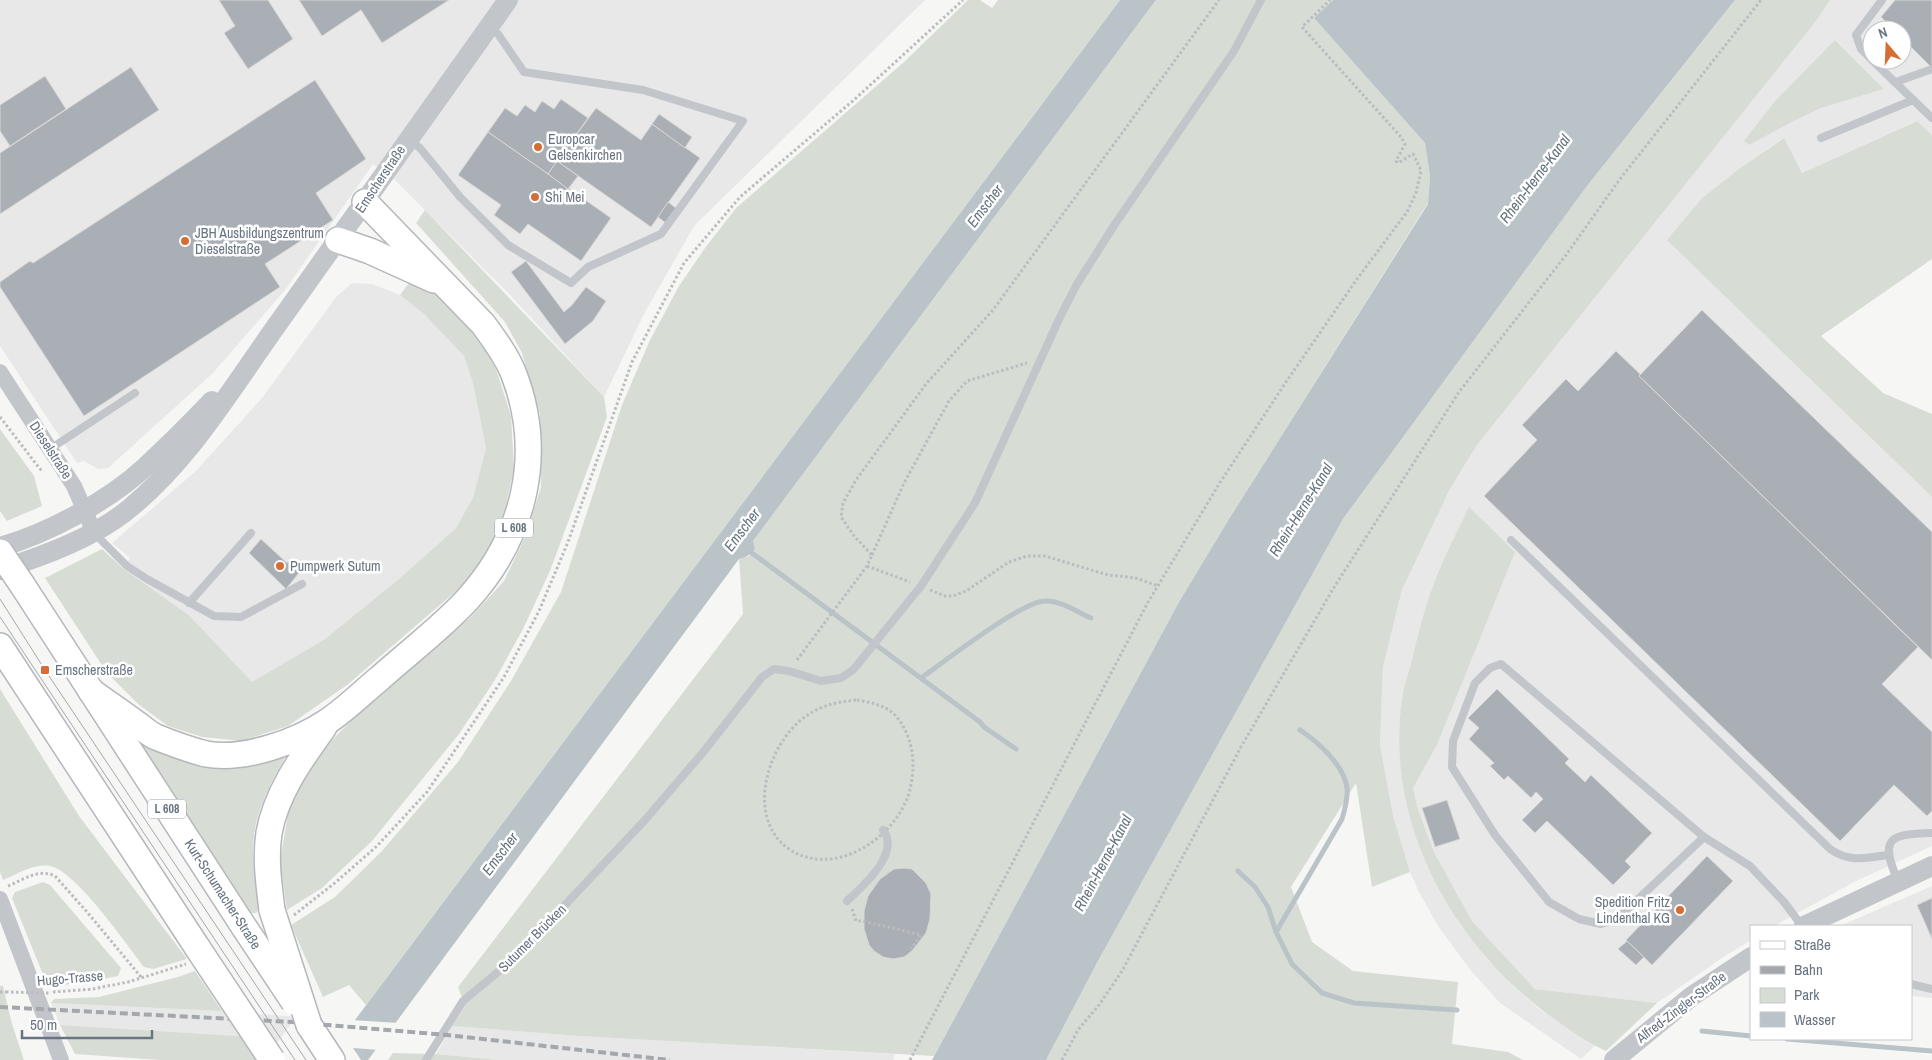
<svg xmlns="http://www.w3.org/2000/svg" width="1932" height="1060" font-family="'Archivo Narrow',sans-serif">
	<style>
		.built { fill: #e7e8e7; fill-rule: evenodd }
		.green { fill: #d7ddd5 }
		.water { fill: #bac3c8 }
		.pier { fill: #f6f7f4 }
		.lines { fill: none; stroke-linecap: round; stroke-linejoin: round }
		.stream { stroke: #bac3c8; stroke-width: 5 }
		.building { fill: #a9afb5; stroke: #d8d8d6 }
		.primary-casing { stroke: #b4b7bb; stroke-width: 28 }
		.path { stroke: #babcbf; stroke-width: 3; stroke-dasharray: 2.5 2.5; stroke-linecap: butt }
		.service { stroke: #c2c5c9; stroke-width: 8 }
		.minor { stroke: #c2c5c9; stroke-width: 16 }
		.tertiary { stroke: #c2c5c9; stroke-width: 20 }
		.primary { stroke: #fff; stroke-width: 25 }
		.tram { stroke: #a4a8ad; stroke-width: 1 }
		.rail { stroke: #a4a8ad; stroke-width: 4; stroke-dasharray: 8 4; stroke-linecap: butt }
		.primary-bridge-casing { stroke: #b4b7bb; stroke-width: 28; stroke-linecap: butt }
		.path-bridge { stroke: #babcbf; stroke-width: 3; stroke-dasharray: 2.5 2.5; stroke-linecap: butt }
		.primary-bridge { stroke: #fff; stroke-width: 25 }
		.poi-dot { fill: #d56d35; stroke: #fff; stroke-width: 2 }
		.labels { text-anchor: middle; stroke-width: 5; stroke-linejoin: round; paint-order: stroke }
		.shield { fill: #fff; stroke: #959ea8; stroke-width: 1 }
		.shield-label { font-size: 12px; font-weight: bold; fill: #687482 }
		.poi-label { font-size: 14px; fill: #687482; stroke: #fff; text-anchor: start }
		.street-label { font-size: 14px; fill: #687482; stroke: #fff }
		.water-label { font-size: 15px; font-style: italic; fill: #63747f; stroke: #fff }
	</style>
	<rect width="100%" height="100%" fill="#f6f7f4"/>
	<g class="built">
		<polygon points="0,0 925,0 694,226 645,312 604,397 510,295 395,180 373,164 285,290 213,373 108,468 98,469 84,461 77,463 0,346"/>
		<path d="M1830,0H1932V135L1916,121L1802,173L1783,138L1740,168L1702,198L1668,240L1932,497V846L1854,882L1774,926H1751V940L1725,956L1657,1003L1535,989L1472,921L1434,852L1418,809L1413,788L1436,747L1469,508L1435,582L1417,638L1402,699L1406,802L1458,922L1486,958L1514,987L1538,1008L1595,1046L1581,1059L1500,1003L1472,972L1438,926L1419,892L1410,872L1393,815L1380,745L1383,667L1402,590L1450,489L1477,445L1816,21ZM1872,30H1902V60H1872ZM1835,40L1884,89L1821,108L1786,125Z"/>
		<polygon points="352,283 372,284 400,295 424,314 464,356 473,383 486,448 473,499 456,528 400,578 325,639 252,682 190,616 124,569 130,558 112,543 195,472 262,398 337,296"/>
		<polygon points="1932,886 1932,998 1911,996 1911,926 1840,926"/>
		<polygon points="51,1003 222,1011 296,1017 277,1043 240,1036 60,1025"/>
		<polygon points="452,1026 579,1036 895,1054 893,1060 499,1060 436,1054"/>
	</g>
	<g class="green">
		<polygon points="968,0 980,0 992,8 998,0 1120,0 366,1005 349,985 323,997 291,925 335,897 382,851 458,762 511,681 561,592 622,405 650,340 679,286 705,248 736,208 904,62"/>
		<polygon points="1156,0 1333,0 1314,18 1425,143 1430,176 1428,203 1229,519 1179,602 934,1056 579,1036 452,1026 465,1006 458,987 743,614 739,559 749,556 755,549 753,541"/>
		<polygon points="1735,0 1830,0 1816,21 1477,445 1450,489 1402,590 1383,667 1380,745 1393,815 1410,872 1372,887 1356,783 1291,887 1312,942 1353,971 1458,982 1452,1044 1508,1052 1523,1060 1046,1060 1098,961 1343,519 1587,186"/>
		<polygon points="1835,40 1884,89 1821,108 1786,125 1749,145 1744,141 1776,100"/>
		<polygon points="1917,121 1932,135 1932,259 1821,336 1883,393 1932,414 1932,497 1667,240 1702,198 1740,168 1784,138 1802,173"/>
		<polygon points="425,210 604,397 607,417 550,571 523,629 495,680 459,734 372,841 322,888 287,910 280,862 289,808 308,771 330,742 367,705 471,617 504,581 526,535 541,487 540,414 522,353 505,322 416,223"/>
		<polygon points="412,279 441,297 475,332 496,369 511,416 514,469 505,509 491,545 469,580 347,685 288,726 242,741 202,737 168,726 138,704 107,673 45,578 102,549 124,569 190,616 252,682 325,639 400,578 456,528 473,498 486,448 473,383 464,356 424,314 400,295"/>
		<polygon points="0,429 34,476 42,506 7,521 0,511"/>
		<path d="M1469,507L1515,552L1436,747L1413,788L1418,809L1434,852L1472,921L1535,989L1657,1003L1606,1051C1588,1043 1573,1032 1557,1021C1456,951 1384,825 1402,700C1403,689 1407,678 1410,667C1417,638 1424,610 1434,583C1444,557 1457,532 1469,507Z"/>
		<path d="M0,689L79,816L187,959L153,969L144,967C126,944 77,872 50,866C34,863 18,874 3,880L0,872Z"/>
		<path d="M138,740L287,754C273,779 257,807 254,836C251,860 256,885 260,909L256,913H251Z"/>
		<polygon points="43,882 50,885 121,968 118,976 89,982 48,987 12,898 15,892"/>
		<polygon points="195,971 222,1011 51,1003 54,999 99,997 178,977"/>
		<polygon points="0,986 3,986 12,1024 24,1060 0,1060"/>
		<polygon points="60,1025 240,1036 257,1060 160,1060 75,1054"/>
		<polygon points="393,1053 436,1054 499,1060 388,1060"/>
	</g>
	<g class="water">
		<path d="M1120,0H1156L753,541L755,549C750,555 747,557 739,559L368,1060H325Z"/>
		<polygon points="1333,0 1735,0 1587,186 1343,519 1098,961 1046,1060 932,1060 1179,602 1229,519 1428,204 1430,176 1425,143 1314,18"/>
	</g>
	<polygon class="pier" points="351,1020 399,1023 379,1050 353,1048 361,1060 323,1060"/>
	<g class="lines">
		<g class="stream">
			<polyline points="752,553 980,722 984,727 1016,749"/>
			<path d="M921,678C944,662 1022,601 1045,601C1060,600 1077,612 1091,618"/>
			<polyline points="1238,871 1255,887 1268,907 1276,932 1292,964 1322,993 1354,1003 1457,1010"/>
			<path d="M1276,932L1342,819C1345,809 1348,798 1347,788C1344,765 1318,742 1300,730"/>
			<polyline points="1702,1031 1751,1036"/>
			<polyline points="1787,1039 1932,1051"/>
		</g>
	</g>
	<g class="building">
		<polygon points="219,0 268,0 293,39 248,69 224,33 235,26"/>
		<polygon points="299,0 449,0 382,43 361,10 322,36"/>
		<polygon points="1895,0 1932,0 1932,68 1902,38 1902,30 1894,30 1881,17"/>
		<polygon points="131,67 159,110 0,214 0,153"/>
		<polygon points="45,76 66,109 10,146 0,131 0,105"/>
		<polygon points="315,80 366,159 316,193 333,220 265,264 280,287 84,416 0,287 0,282 30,261 33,263"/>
		<polygon points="561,99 588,118 548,174 488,132 505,108 517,116 525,105 535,112 542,101 554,109"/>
		<polygon points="596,108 641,140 652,124 700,158 651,227 557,161"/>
		<polygon points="659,114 692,137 685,148 652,124"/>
		<polygon points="488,132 611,218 581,261 528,224 520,234 494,215 501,205 458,175"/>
		<polygon points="557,161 578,176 568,189 548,174"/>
		<polygon points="668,202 677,209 667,224 658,217"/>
		<polygon points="526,261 564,312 572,305 586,287 606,301 593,321 565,344 511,272"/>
		<polygon points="1702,310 1932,532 1932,660 1639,376"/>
		<polygon points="1616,351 1640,374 1639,376 1918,647 1882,684 1932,732 1932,811 1927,816 1894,785 1840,841 1484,496 1537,440 1522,425 1566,379 1578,391"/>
		<polygon points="261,539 287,563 290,558 302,569 286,589 249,553"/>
		<polygon points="1497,689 1569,759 1565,763 1585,782 1591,775 1652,833 1625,861 1631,867 1613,885 1547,821 1535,833 1522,820 1543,799 1536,792 1531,798 1508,776 1504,780 1490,766 1494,763 1469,739 1479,728 1468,718"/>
		<polygon points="1447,800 1460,839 1435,847 1422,808"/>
		<polygon points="1707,856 1733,881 1652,965 1626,940"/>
		<polygon points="904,868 912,869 926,883 931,894 930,919 926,933 912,951 904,957 893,959 883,957 874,951 869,945 864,929 864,911 868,896 880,879 894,869"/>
		<polygon points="1932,898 1932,939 1917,905"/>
		<polygon points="1627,941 1644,957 1636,965 1618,949"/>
	</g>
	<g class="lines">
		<defs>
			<g id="primary">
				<polyline points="338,240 370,251 434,280"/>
				<polyline points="23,586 244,927"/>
				<polyline points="0,646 197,947"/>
				<path d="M91,691C106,702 122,713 137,724C143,728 149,734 156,737C171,743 190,750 206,754C243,761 297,742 328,721C346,709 363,692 380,678C409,652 441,628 467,600C525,536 545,453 513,372C506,355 494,339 483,324L365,202"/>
				<path d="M272,910C269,885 265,859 269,833C276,793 301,759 324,727"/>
				<polyline points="309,1025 332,1060"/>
			</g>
		</defs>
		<use href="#primary" class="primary-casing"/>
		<g class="path">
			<polyline points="0,417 40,469 44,471"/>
			<polyline points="872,555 904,483 949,401 967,381 1027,363"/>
			<polyline points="867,566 910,582"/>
			<polyline points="930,590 945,596 953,596 966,591 1009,562 1027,556 1045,556 1108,575 1136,578 1158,586"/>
			<polyline points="797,660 867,566 872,555 854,536 841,517 843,503 856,480 926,384 993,310 1219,0"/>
			<path d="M857,700C868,702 879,704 889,710C898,716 905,728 908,737C915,755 914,775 909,793C895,839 833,879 789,849C746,819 766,749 801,720C818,706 835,702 857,700Z"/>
			<path d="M8,886C23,880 38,868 55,876L87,912L141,977"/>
			<polyline points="852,909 856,921 863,921 921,935 911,949"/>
			<polyline points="294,915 336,882 377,846 427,792 504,677 539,611 568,542 632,362 684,263 740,197 855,99 963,0"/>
			<polyline points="0,992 6,992"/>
			<polyline points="53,992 93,989 128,982 186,964"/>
			<polyline points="910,1060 1147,604 1219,484 1286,382 1357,279 1407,212 1416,193 1421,170 1413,154 1398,163 1396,161 1405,144 1401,137 1302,27 1330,0"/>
			<polyline points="1062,1060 1078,1030 1099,1005 1122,971 1241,747 1333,589 1459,392 1566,255 1620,179 1761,0"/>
		</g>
		<g class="service">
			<polyline points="1872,60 1932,118"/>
			<polyline points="1872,60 1861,49 1856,35 1882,0"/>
			<polyline points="1896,82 1932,69"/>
			<polyline points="1821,138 1913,100"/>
			<polyline points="409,140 420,148 460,197 508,245 571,283 588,267 661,234 743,121 643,90 524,72 498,34 488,27"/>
			<polyline points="50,449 135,393"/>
			<polyline points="95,534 127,566 147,579 214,616 241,617 302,584"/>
			<path d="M1511,540L1830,849C1850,863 1865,858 1888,855"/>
			<polyline points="189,603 251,533"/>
			<polyline points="1704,837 1617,919 1601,924 1579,919 1549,902 1495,835 1452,767 1453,741 1475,683 1490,668 1501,664 1704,837 1750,866 1784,902 1802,926"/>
			<path d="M1898,881C1879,838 1889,834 1932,833"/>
			<path d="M847,901C863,886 901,853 883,830"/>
			<polyline points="1911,984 1932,989"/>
			<polyline points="426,1060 463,1001 516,957 645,820 705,750 762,677 774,669 789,671 821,681 841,678 853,670 862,659 921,586 975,503 1060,317 1077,284 1115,224 1234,51 1261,0"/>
		</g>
		<g class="minor">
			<polyline points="0,372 74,486 94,532"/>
			<polyline points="0,899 61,1060"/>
		</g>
		<g class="tertiary">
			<path d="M0,547C47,534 108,501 144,468C167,447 190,424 212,401"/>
			<path d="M0,570C43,556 96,537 130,508C191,458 231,389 277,325C354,217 430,108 508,0"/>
			<polyline points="1804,926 1932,866"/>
			<polyline points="1614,1060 1692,996 1751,957"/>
		</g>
		<use href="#primary" class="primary"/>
		<g class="tram">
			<polyline points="0,599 45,670 306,1060"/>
			<polyline points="0,617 295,1060"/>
		</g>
		<polyline class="rail" points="0,1007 292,1022 447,1035 670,1060"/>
		<defs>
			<g id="primary-bridge">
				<polyline points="0,552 23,586"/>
				<polyline points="272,910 309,1025"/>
				<polyline points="244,927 294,1002"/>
				<polyline points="197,947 272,1060"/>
			</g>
		</defs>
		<use href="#primary-bridge" class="primary-bridge-casing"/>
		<polyline class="path-bridge" points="6,992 50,993"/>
		<use href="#primary-bridge" class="primary-bridge"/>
	</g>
	<g class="poi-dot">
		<circle cx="538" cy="147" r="5"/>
		<circle cx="535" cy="197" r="5"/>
		<circle cx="185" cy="241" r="5"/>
		<circle cx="280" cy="566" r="5"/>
		<rect x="40" y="665" width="10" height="10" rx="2.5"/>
		<circle cx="1680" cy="910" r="5"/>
	</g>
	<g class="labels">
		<g class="shield">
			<rect x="495" y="518.5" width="38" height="19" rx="4"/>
			<rect x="148" y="799.5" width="38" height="19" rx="4"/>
		</g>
		<g class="shield-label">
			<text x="514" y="532">L 608</text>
			<text x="167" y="813">L 608</text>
		</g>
		<g class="poi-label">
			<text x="548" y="144">Europcar<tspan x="548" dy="16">Gelsenkirchen</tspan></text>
			<text x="545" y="202">Shi Mei</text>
			<text x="195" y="238">JBH Ausbildungszentrum<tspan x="195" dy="16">Dieselstraße</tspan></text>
			<text x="290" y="571">Pumpwerk Sutum</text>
			<text x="55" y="675">Emscherstraße</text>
			<text x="1670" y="907" text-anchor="end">Spedition Fritz<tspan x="1670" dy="16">Lindenthal KG</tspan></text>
		</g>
		<g class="street-label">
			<text transform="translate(380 179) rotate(-56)" y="5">Emscherstraße</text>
			<text transform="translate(51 450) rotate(57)" y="5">Dieselstraße</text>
			<text transform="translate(223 894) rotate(57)" y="5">Kurt-Schumacher-Straße</text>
			<text transform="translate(532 938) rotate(-45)" y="5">Sutumer Brücken</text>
			<text transform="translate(70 978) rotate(-5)" y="5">Hugo-Trasse</text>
			<text transform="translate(1681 1007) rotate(-37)" y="5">Alfred-Zingler-Straße</text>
		</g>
		<g class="water-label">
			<text transform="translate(1535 179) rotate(-53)" y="5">Rhein-Herne-Kanal</text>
			<text transform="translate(985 206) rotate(-53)" y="5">Emscher</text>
			<text transform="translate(1301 510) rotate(-58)" y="5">Rhein-Herne-Kanal</text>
			<text transform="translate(742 530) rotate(-53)" y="5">Emscher</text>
			<text transform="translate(500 854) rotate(-53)" y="5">Emscher</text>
			<text transform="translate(1103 863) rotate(-62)" y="5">Rhein-Herne-Kanal</text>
		</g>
	</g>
	<rect x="1750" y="925" width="162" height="115" fill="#ffffff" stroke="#c3c7cd"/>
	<rect x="1760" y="941" width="25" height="8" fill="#ffffff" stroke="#c3c7cd"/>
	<text x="1794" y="950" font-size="15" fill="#687482">Straße</text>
	<rect x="1760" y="966" width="25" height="8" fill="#a4a8ad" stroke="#c3c7cd"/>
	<text x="1794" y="975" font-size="15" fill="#687482">Bahn</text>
	<rect x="1760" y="988" width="25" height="15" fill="#d7ddd5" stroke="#c3c7cd"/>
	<text x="1794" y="1000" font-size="15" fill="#687482">Park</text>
	<rect x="1760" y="1012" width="25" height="15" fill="#bac3c8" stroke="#c3c7cd"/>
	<text x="1794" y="1025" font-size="15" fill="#687482">Wasser</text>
	<g transform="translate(1887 45) rotate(341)"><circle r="24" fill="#ffffff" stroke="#c3c7cd"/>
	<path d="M0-4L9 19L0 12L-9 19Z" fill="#d56d35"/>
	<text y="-8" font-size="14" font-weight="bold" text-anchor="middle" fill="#687482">N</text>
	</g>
	<path d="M22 1030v8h130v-8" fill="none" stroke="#687482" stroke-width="2.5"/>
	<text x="30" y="1030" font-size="15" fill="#687482" stroke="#ffffff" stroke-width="4" paint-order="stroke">50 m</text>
</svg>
